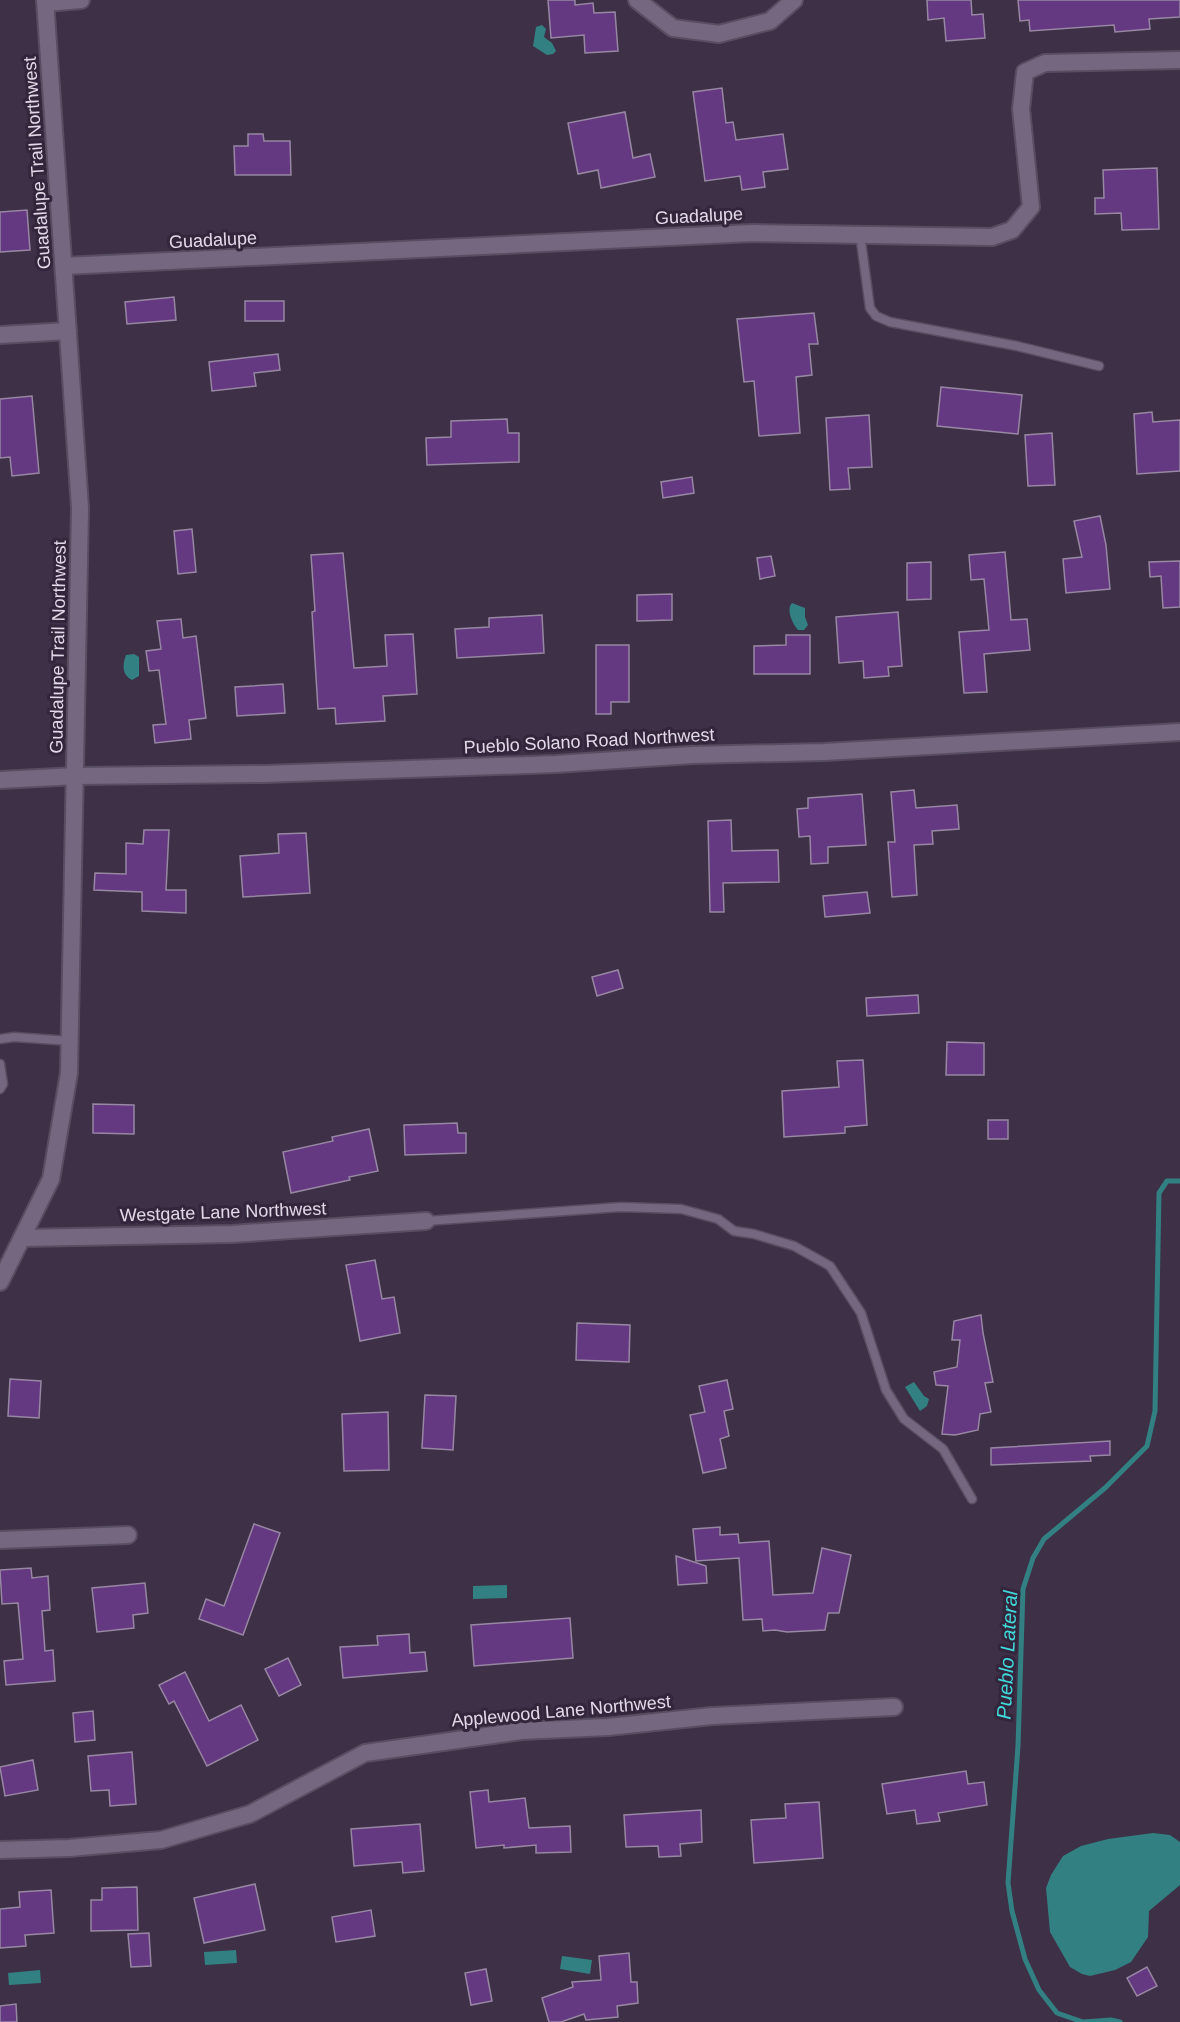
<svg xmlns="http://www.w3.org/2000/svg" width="1180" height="2022" font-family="Arial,sans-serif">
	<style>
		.water { fill: #328081 }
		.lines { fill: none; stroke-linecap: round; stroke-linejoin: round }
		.stream { stroke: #328081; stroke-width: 5 }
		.building { fill: #653882; stroke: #9787a2; stroke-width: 1.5 }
		.service-casing { stroke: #594e61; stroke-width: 11 }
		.minor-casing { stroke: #594e61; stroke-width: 20 }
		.service { stroke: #766781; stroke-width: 8 }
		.minor { stroke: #766781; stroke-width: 16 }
		.labels { text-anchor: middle; stroke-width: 6; stroke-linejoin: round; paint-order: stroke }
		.street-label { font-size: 18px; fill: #e2d9e8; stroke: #33263c }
		.water-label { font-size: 20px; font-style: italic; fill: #40dadb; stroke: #33263c }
	</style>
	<rect width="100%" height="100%" fill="#3d3047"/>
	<g class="water">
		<polygon points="542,25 546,29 544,37 552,43 556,51 553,54 547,55 533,46 536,27"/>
		<path d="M792,603L805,608V617L808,625L804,630H798C792,623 786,609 792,603Z"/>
		<path d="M134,654L139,657V676L132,680C122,675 122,665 126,655Z"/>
		<polygon points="914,1382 924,1396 929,1399 927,1406 920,1411 905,1387"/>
		<polygon points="507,1585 507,1598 473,1599 473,1586"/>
		<polygon points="1153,1833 1170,1835 1180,1842 1180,1885 1149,1911 1148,1937 1131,1962 1115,1970 1090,1976 1082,1974 1070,1967 1050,1932 1046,1888 1051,1875 1063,1856 1081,1846 1108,1839"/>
		<polygon points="236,1950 237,1963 205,1965 204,1952"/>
		<polygon points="562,1956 592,1960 590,1974 560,1969"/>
		<polygon points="40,1970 41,1983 9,1985 8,1973"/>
	</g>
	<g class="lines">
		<polyline class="stream" points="1120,2022 1111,2020 1083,2022 1057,2013 1039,1990 1025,1959 1012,1911 1008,1883 1018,1746 1023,1589 1033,1558 1044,1539 1105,1488 1147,1446 1155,1411 1159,1193 1167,1181 1180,1181"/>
	</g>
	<g class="building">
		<polygon points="548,0 575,0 575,5 593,3 594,13 615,12 618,51 585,53 584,35 551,38"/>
		<polygon points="927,0 971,0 972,15 983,14 985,38 946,41 944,18 928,20"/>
		<polygon points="1018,0 1180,0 1180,17 1149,19 1150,29 1115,32 1114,25 1030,31 1029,20 1020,21"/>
		<polygon points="722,88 726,123 733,122 736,140 783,134 788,169 763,172 765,187 742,190 740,176 705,181 693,92"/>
		<polygon points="625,112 633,158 650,154 655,177 601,188 598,170 578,174 568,123"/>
		<polygon points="248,134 263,134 264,141 290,141 291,175 235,175 234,146 248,146"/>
		<polygon points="1157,168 1159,229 1122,230 1121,213 1095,214 1095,198 1104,198 1103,170"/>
		<polygon points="27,210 30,250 0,252 0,212"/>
		<polygon points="174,297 176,320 127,324 125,302"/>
		<rect x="245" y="301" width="39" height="20"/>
		<polygon points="814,313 818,344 809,344 812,375 796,377 800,433 759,436 754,381 744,382 737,319"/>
		<polygon points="278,354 280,370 254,373 256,386 212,391 209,362"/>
		<polygon points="941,387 1022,395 1018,434 937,426"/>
		<polygon points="32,396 39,473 12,476 10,457 0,458 0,399"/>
		<polygon points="1152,412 1153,422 1180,420 1180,471 1137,474 1134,414"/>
		<polygon points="869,415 872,467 848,468 850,489 830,490 826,418"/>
		<polygon points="507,419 508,433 519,433 519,462 427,465 426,438 451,437 451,421"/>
		<polygon points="1052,433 1055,485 1028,486 1025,435"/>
		<polygon points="692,477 694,493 663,498 661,482"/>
		<polygon points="1100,516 1106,545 1110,589 1066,593 1063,559 1082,557 1074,521"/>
		<polygon points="192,529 196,572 178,574 174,531"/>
		<polygon points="1005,552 1011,620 1027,619 1030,650 984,654 987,692 964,693 959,632 989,630 984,579 971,580 969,555"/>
		<polygon points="343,553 354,668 387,666 385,635 413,634 417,694 383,696 385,721 336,724 335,708 318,709 312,612 315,611 311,555"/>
		<polygon points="771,556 775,576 760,579 757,558"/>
		<polygon points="1180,561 1180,607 1163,608 1161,576 1150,577 1149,562"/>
		<polygon points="931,562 931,599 907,600 907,563"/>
		<polygon points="672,594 672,620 637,621 637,595"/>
		<polygon points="898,612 902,666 888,667 889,676 864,678 863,661 839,663 836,617"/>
		<polygon points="542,615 544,653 457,658 455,629 489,627 489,618"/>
		<polygon points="181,619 183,638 196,636 206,718 189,720 191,739 155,743 153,725 166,724 159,670 149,671 146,651 161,649 157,621"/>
		<polygon points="786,635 810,635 810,674 754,674 754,646 786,645"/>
		<polygon points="596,645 629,645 629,702 611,702 611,714 596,714"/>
		<polygon points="283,684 285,713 237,716 235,687"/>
		<polygon points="914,790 916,808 957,805 959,829 932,831 933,844 914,845 917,895 892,897 888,842 895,842 891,792"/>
		<polygon points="862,794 866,845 828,847 828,863 811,864 810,836 799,837 797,809 808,808 808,798"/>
		<polygon points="731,820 732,851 778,850 779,882 723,883 724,912 710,912 708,821"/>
		<polygon points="144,830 169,830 166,890 186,890 186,913 142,911 142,892 94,890 95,873 126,874 126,843 143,844"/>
		<polygon points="306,833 310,893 243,897 240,856 279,853 278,834"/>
		<polygon points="867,892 870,913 825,917 823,896"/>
		<polygon points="618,970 623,988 597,996 592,977"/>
		<polygon points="918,995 919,1013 867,1016 866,998"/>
		<polygon points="947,1042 984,1043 984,1075 946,1075"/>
		<polygon points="863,1060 867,1125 845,1127 845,1133 784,1137 782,1091 839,1087 837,1061"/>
		<polygon points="93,1104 134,1105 134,1134 93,1133"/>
		<rect x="988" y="1120" width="20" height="19"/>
		<polygon points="457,1123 458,1133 466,1133 466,1153 405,1155 404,1125"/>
		<polygon points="369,1129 378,1171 349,1177 350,1180 291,1193 283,1152 333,1141 332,1137"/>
		<polygon points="375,1260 382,1299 394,1297 400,1333 360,1341 346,1265"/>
		<polygon points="981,1315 983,1333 993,1382 985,1383 991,1412 980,1414 978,1430 955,1435 942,1434 948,1386 936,1385 934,1372 957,1367 960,1340 952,1340 954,1321"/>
		<polygon points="577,1323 630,1325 629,1362 576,1360"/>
		<polygon points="10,1379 41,1381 39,1418 8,1416"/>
		<polygon points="727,1380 733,1409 724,1411 729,1436 720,1439 726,1468 703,1473 690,1415 705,1412 699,1386"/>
		<polygon points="425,1395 456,1396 453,1450 422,1448"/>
		<polygon points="388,1412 389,1470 344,1471 342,1414"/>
		<polygon points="1110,1441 1110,1455 1090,1456 1091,1461 991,1465 991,1448"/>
		<polygon points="254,1524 280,1533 243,1635 199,1619 206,1599 224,1606"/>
		<polygon points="720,1527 720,1535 738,1534 739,1543 769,1541 773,1595 813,1593 822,1548 851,1555 839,1613 828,1613 825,1630 787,1632 775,1630 763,1631 762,1619 743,1620 739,1558 696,1561 693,1529"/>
		<polygon points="676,1556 706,1566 707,1583 678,1585"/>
		<polygon points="31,1568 32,1578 48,1576 50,1610 42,1611 45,1651 53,1650 55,1681 6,1685 4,1661 23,1659 18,1603 2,1604 0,1570"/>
		<polygon points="145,1583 148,1613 133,1615 134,1628 97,1632 92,1588"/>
		<polygon points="570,1618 573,1658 474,1666 471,1625"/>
		<polygon points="409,1634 410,1653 425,1652 427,1671 343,1678 340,1647 378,1645 377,1636"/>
		<polygon points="288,1658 301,1685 279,1696 265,1669"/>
		<polygon points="185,1672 209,1721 241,1705 258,1740 207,1766 174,1701 169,1704 159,1685"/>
		<polygon points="93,1711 95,1740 75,1742 73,1713"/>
		<polygon points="132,1752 136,1804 110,1806 109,1790 91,1791 88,1756"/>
		<polygon points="33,1760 38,1790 5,1796 0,1767"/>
		<polygon points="966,1771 968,1784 984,1782 987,1805 938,1813 940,1821 917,1824 915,1810 887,1814 882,1784"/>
		<polygon points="488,1790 489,1802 525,1798 529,1828 570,1826 571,1852 536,1853 536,1845 504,1848 504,1845 476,1848 470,1792"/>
		<polygon points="819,1802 823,1858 754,1863 751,1820 786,1818 785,1804"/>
		<polygon points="701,1810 702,1842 680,1844 681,1856 659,1857 658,1846 626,1847 624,1815"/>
		<polygon points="420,1824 424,1871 403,1873 402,1862 354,1866 351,1829"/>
		<polygon points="255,1884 265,1930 204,1943 194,1898"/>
		<polygon points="137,1887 138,1930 91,1931 91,1900 102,1900 102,1888"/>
		<polygon points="51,1890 54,1933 25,1935 26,1946 0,1948 0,1909 20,1907 19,1892"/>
		<polygon points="371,1910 375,1936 336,1942 332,1917"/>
		<polygon points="149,1933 151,1966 131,1967 128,1934"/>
		<polygon points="629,1953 631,1982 637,1982 638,2003 617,2006 618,2017 586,2020 584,2014 561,2022 549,2022 542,1998 573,1987 572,1982 601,1980 599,1956"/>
		<polygon points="1147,1967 1157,1986 1137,1996 1127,1978"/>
		<polygon points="486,1969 492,2001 471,2005 465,1973"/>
		<polygon points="16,2004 17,2022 0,2022 0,2006"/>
	</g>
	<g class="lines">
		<defs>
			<g id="service">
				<polyline points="860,234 870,308 876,316 890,322 1017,346 1099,366"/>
				<polyline points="0,1039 14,1037 70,1041"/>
				<polyline points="0,1064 3,1084 0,1089"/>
				<polyline points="426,1221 621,1207 681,1209 718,1219 734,1231 754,1234 794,1246 830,1266 861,1313 886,1390 904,1419 943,1449 972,1499"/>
			</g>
			<g id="minor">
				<polyline points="637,0 673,28 719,34 770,21 794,0"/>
				<polyline points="46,3 81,0"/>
				<polyline points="64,266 753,233 992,237 1012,230 1031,207 1021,109 1025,72 1045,63 1180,60"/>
				<polyline points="0,335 68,331"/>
				<polyline points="0,780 76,776 264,774 556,764 692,755 824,752 1180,732"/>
				<polyline points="22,1238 232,1234 426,1221"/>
				<polyline points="0,1282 51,1179 69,1073 80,508 45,0"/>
				<polyline points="0,1540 128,1535"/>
				<polyline points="0,1850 69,1848 161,1840 250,1814 365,1753 521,1731 608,1727 712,1716 894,1707"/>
			</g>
		</defs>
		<use href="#service" class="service-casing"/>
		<use href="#minor" class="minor-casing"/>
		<use href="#service" class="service"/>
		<use href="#minor" class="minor"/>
	</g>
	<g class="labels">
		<g class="street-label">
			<text transform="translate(37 163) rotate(-94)" y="6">Guadalupe Trail Northwest</text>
			<text transform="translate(699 216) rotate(-3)" y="6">Guadalupe</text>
			<text transform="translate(213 240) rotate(-3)" y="6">Guadalupe</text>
			<text transform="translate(58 647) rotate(-89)" y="6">Guadalupe Trail Northwest</text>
			<text transform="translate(589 741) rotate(-3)" y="6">Pueblo Solano Road Northwest</text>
			<text transform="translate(223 1212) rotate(-2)" y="6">Westgate Lane Northwest</text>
			<text transform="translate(561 1711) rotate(-5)" y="6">Applewood Lane Northwest</text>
		</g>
		<g class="water-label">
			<text transform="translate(1007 1655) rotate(-87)" y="7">Pueblo Lateral</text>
		</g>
	</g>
</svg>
